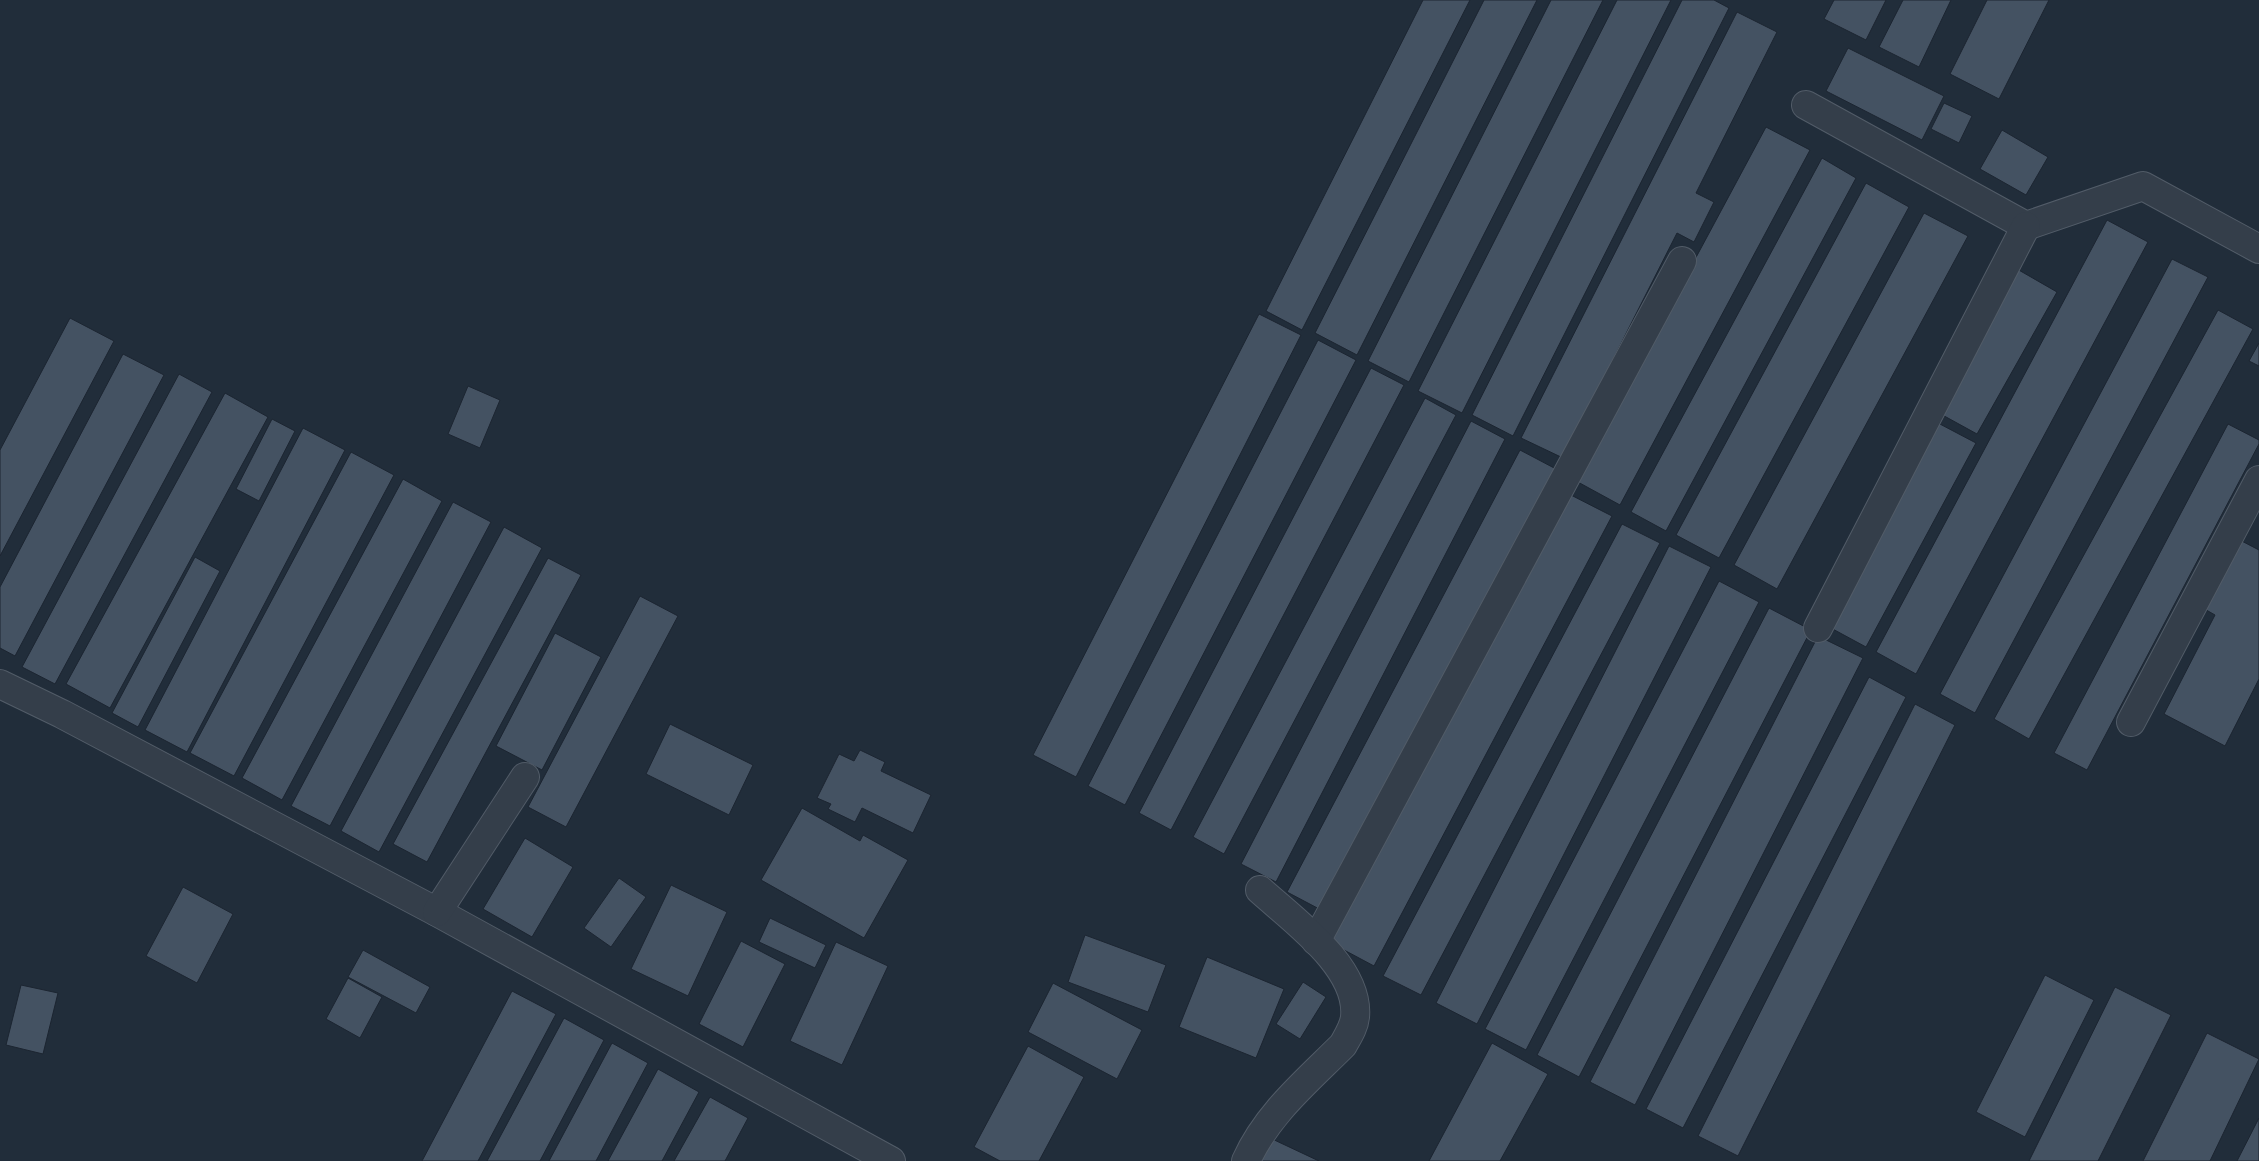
<svg xmlns="http://www.w3.org/2000/svg" width="2259" height="1161" font-family="'Work Sans',sans-serif">
	<style>
		.building { fill: #445262; stroke: #1c2531 }
		.lines { fill: none; stroke-linecap: round; stroke-linejoin: round }
		.minor-casing { stroke: #525c68; stroke-width: 30 }
		.minor { stroke: #343e4a; stroke-width: 28 }
	</style>
	<rect width="100%" height="100%" fill="#212d3a"/>
	<g class="building">
		<polygon points="1423,0 1470,0 1302,330 1266,311"/>
		<polygon points="1484,0 1537,0 1357,355 1315,333"/>
		<polygon points="1551,0 1603,0 1409,382 1368,361"/>
		<polygon points="1617,0 1671,0 1462,413 1418,391"/>
		<polygon points="1682,0 1714,0 1729,8 1513,436 1472,415"/>
		<polygon points="1834,0 1886,0 1866,40 1824,19"/>
		<polygon points="1903,0 1951,0 1919,67 1879,47"/>
		<polygon points="1987,0 2049,0 1999,99 1950,74"/>
		<polygon points="1737,12 1777,32 1696,193 1714,202 1694,242 1677,233 1563,458 1521,438"/>
		<polygon points="1848,48 1944,96 1922,140 1826,91"/>
		<polygon points="1944,103 1972,116 1959,143 1931,129"/>
		<polygon points="1766,127 1810,150 1620,505 1576,481"/>
		<polygon points="2002,130 2048,157 2026,195 1980,169"/>
		<polygon points="1822,158 1856,178 1666,531 1631,512"/>
		<polygon points="1866,183 1909,207 1719,558 1676,535"/>
		<polygon points="1924,213 1968,236 1777,589 1734,565"/>
		<polygon points="2107,220 2148,242 1916,674 1876,652"/>
		<polygon points="2172,259 2208,277 1975,713 1940,694"/>
		<polygon points="2017,269 2057,292 1977,434 1937,412"/>
		<polygon points="2218,310 2253,329 2029,739 1994,719"/>
		<polygon points="1259,314 1301,335 1076,777 1033,755"/>
		<polygon points="70,318 114,341 0,556 0,450"/>
		<polygon points="1318,340 1356,360 1125,805 1088,786"/>
		<polygon points="2259,343 2259,366 2249,361"/>
		<polygon points="123,354 164,375 15,656 0,648 0,587"/>
		<polygon points="1371,368 1404,385 1171,830 1139,813"/>
		<polygon points="179,374 212,392 55,684 22,667"/>
		<polygon points="468,386 500,400 480,448 448,434"/>
		<polygon points="225,393 268,417 110,708 66,684"/>
		<polygon points="1425,398 1456,415 1224,854 1193,837"/>
		<polygon points="272,419 295,431 259,501 236,489"/>
		<polygon points="1471,421 1505,439 1276,882 1241,864"/>
		<polygon points="1938,423 1976,443 1866,647 1829,627"/>
		<polygon points="2228,424 2259,440 2259,444 2087,770 2054,753"/>
		<polygon points="303,428 345,450 187,752 145,730"/>
		<polygon points="1520,450 1556,469 1323,911 1287,892"/>
		<polygon points="351,452 394,475 234,776 190,753"/>
		<polygon points="403,479 442,501 282,800 242,778"/>
		<polygon points="1567,493 1612,516 1374,966 1329,942"/>
		<polygon points="453,502 491,522 330,826 291,806"/>
		<polygon points="1622,524 1660,543 1421,995 1383,976"/>
		<polygon points="504,527 542,548 379,852 341,831"/>
		<polygon points="2236,538 2259,550 2259,679 2225,746 2164,714 2215,615 2201,607"/>
		<polygon points="1669,546 1711,567 1477,1024 1436,1003"/>
		<polygon points="195,557 220,571 138,727 112,713"/>
		<polygon points="548,558 581,575 427,862 393,844"/>
		<polygon points="1719,581 1759,602 1526,1050 1485,1029"/>
		<polygon points="640,596 678,616 566,827 528,807"/>
		<polygon points="1769,608 1811,630 1579,1077 1537,1055"/>
		<polygon points="555,633 601,657 542,770 496,746"/>
		<polygon points="1818,636 1863,658 1635,1105 1590,1082"/>
		<polygon points="1869,677 1906,697 1683,1128 1646,1109"/>
		<polygon points="1915,704 1955,725 1738,1156 1698,1136"/>
		<polygon points="670,724 753,765 729,815 646,774"/>
		<polygon points="860,750 885,762 881,771 931,795 913,833 862,808 855,822 828,809 831,804 817,798 839,754 854,761"/>
		<polygon points="802,808 860,841 863,835 908,860 864,938 761,880"/>
		<polygon points="525,838 573,867 532,937 483,909"/>
		<polygon points="619,878 646,897 611,947 584,928"/>
		<polygon points="671,885 727,912 688,996 631,969"/>
		<polygon points="183,887 233,914 197,983 146,956"/>
		<polygon points="770,918 826,945 815,968 759,942"/>
		<polygon points="1085,935 1166,965 1148,1012 1068,982"/>
		<polygon points="741,941 785,964 743,1047 699,1024"/>
		<polygon points="836,942 888,966 842,1065 790,1041"/>
		<polygon points="363,950 430,987 416,1013 348,977"/>
		<polygon points="1207,957 1284,989 1256,1058 1179,1027"/>
		<polygon points="2045,975 2094,1000 2025,1137 1976,1112"/>
		<polygon points="348,978 382,997 360,1038 326,1019"/>
		<polygon points="1303,982 1326,997 1300,1039 1276,1024"/>
		<polygon points="1053,983 1142,1030 1117,1079 1028,1032"/>
		<polygon points="21,985 58,993 43,1054 6,1045"/>
		<polygon points="2115,987 2171,1015 2098,1161 2029,1161"/>
		<polygon points="512,991 556,1014 478,1161 422,1161"/>
		<polygon points="564,1018 604,1040 540,1161 487,1161"/>
		<polygon points="2207,1033 2259,1059 2210,1161 2143,1161"/>
		<polygon points="612,1043 648,1063 596,1161 549,1161"/>
		<polygon points="1492,1043 1548,1074 1500,1161 1429,1161"/>
		<polygon points="1028,1046 1084,1077 1039,1161 1000,1161 974,1147"/>
		<polygon points="658,1069 699,1092 662,1161 608,1161"/>
		<polygon points="710,1097 748,1118 725,1161 674,1161"/>
		<polygon points="2259,1118 2259,1161 2237,1161"/>
		<polygon points="1268,1137 1319,1161 1257,1161"/>
	</g>
	<g class="lines">
		<defs>
			<g id="minor">
				<polyline points="1806,105 2026,226 2143,186 2259,249"/>
				<polyline points="1818,628 2026,226"/>
				<polyline points="0,684 62,714 437,912 891,1161"/>
				<polyline points="2131,722 2259,480"/>
				<polyline points="437,912 525,777"/>
				<polyline points="1316,941 1682,261"/>
				<path d="M1246,1161C1267,1114 1307,1081 1343,1045C1348,1036 1354,1027 1355,1017C1360,967 1293,920 1260,890"/>
			</g>
		</defs>
		<use href="#minor" class="minor-casing"/>
		<use href="#minor" class="minor"/>
	</g>
</svg>
